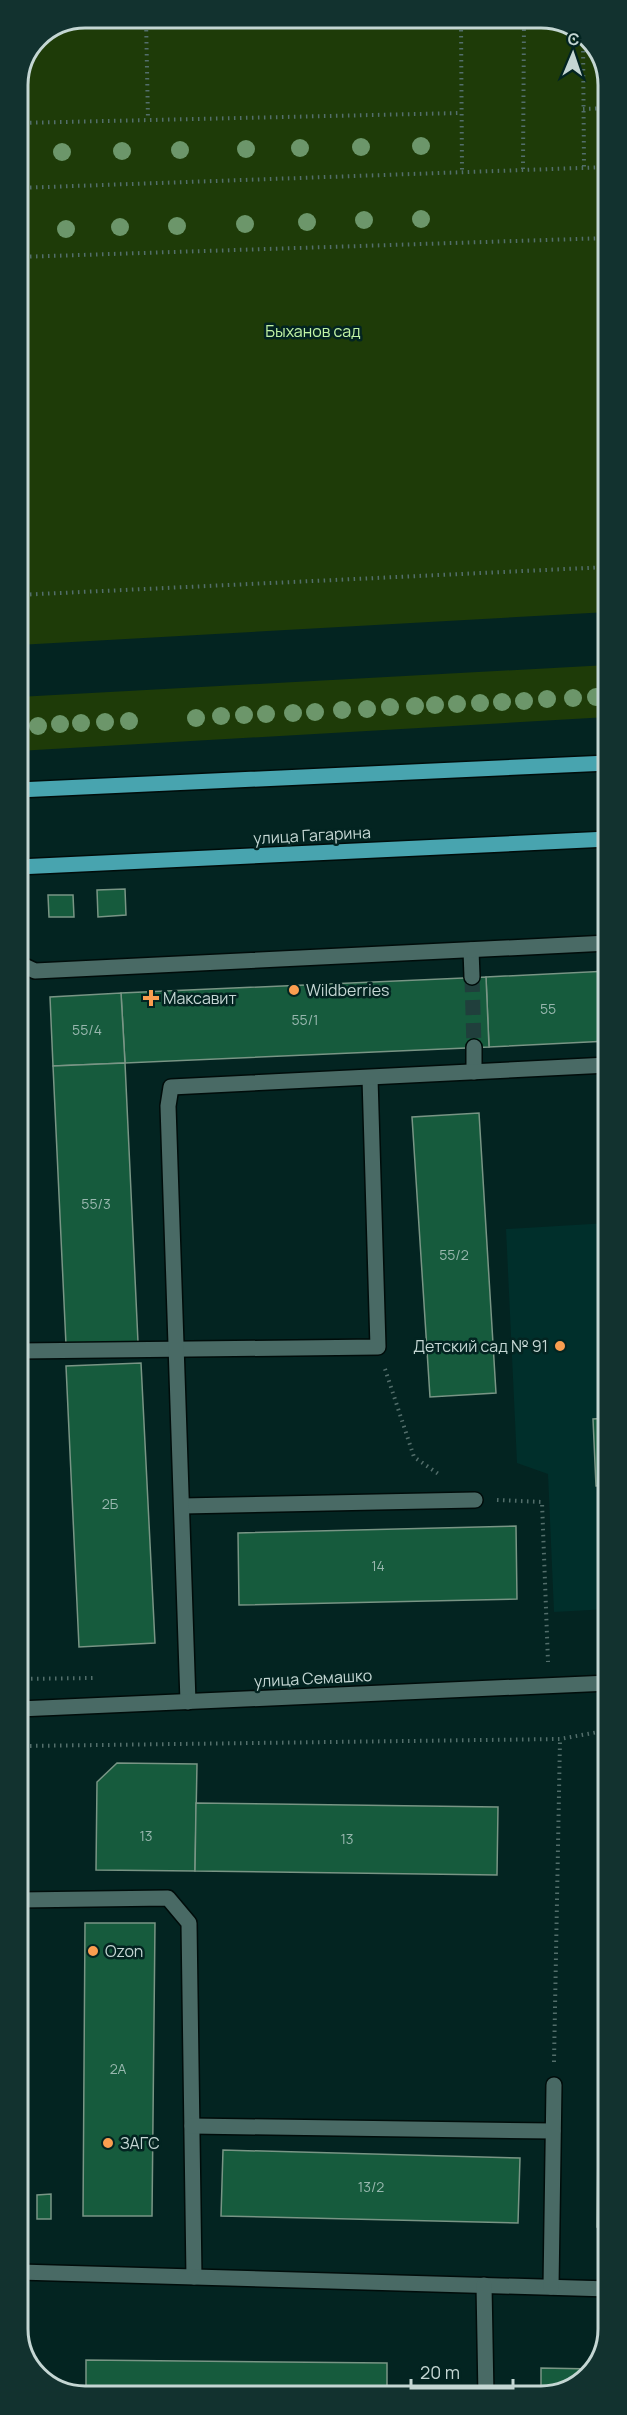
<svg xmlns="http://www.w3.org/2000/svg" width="627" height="2415" font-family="Manrope,sans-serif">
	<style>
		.built { fill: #002f2b }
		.green { fill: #1e3b08 }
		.building { fill: #165b3d; stroke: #799585; stroke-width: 1.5 }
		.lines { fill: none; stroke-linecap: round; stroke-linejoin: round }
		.minor-tunnel { stroke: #203f3c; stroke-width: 15; stroke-dasharray: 15 8; stroke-linecap: butt }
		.minor-casing { stroke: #000c0a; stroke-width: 18 }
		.major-casing { stroke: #000c0a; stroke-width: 18 }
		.path { stroke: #536e6b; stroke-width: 4; stroke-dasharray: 1.5 4.5; stroke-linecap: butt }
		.minor { stroke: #496a65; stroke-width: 15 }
		.major { stroke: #48a4af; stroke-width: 15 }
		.tree { fill: #6c966a }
		.poi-dot { fill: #fb9e50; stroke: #032421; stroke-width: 2 }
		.labels { text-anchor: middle; stroke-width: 5; stroke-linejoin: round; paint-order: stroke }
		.number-label { font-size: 14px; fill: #98b7ae }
		.park-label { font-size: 16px; fill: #c1f3a5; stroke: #032421 }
		.street-label { font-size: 16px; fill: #c4d6d3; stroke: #032421 }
		.poi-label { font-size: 16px; fill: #c4d6d3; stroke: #032421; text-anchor: start }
		.rim { fill: none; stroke: #c4d6d3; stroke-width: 3 }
	</style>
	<rect width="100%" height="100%" fill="#032421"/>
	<polygon class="built" points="608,1223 609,1609 554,1612 548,1474 517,1463 506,1229"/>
	<g class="green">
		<polygon points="86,18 550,19 586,35 608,73 608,612 18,645 18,85 38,38"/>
		<polygon points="608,665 608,717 18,751 18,697"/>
	</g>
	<g class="building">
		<polygon points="125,889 126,915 98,917 97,890"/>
		<polygon points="48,895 73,895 74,917 49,917"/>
		<polygon points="608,971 608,1041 489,1047 486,977"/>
		<polygon points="486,977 489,1047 125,1063 121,993"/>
		<polygon points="121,993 125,1063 53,1066 50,997"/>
		<polygon points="125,1063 138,1342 66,1345 53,1066"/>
		<polygon points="479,1113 496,1393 430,1397 412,1117"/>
		<polygon points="141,1363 155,1643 79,1647 66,1366"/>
		<polygon points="608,1418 609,1485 596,1486 593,1419"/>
		<polygon points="516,1526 517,1599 239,1605 238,1533"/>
		<polygon points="603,1758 609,1758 609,2227 597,2227"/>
		<polygon points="117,1763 197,1764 195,1871 96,1870 97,1782"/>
		<polygon points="196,1803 498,1807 497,1875 195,1871"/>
		<polygon points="85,1923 155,1923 152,2216 83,2216"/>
		<polygon points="223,2150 520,2158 518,2223 221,2216"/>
		<polygon points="51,2194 51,2219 37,2219 37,2195"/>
		<polygon points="86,2360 387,2363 387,2396 86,2396"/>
		<polygon points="541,2368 594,2369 592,2374 554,2396 541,2396"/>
	</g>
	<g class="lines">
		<polyline class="minor-tunnel" points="472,977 474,1047"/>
		<defs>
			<g id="minor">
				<polyline points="471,950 472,977"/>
				<polyline points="18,963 35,971 608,943"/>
				<polyline points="474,1047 474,1072"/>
				<polyline points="19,1351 378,1347 370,1078"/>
				<polyline points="182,1506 475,1500"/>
				<polyline points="188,1702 168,1106 171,1087 608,1065"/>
				<polyline points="19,1709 609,1683"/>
				<polyline points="19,1900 168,1898 189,1923 194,2277"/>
				<polyline points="192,2126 553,2131"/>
				<polyline points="19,2272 609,2289"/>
				<polyline points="484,2285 486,2396"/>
				<polyline points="551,2287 554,2085"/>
			</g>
			<g id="major">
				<polyline points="18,790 608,763"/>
				<polyline points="18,867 608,839"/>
			</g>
		</defs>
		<use href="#minor" class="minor-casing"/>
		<use href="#major" class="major-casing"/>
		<g class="path">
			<polyline points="146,18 148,120"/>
			<polyline points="461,18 462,172"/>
			<polyline points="583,33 584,168"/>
			<polyline points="583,109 608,108"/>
			<polyline points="18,123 461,113"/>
			<polyline points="523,169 524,19"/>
			<polyline points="18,188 608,167"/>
			<polyline points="18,257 608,238"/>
			<polyline points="18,595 608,567"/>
			<polyline points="18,915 22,892"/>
			<polyline points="385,1369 414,1457 440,1475"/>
			<polyline points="497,1500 542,1502 548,1662"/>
			<polyline points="19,1637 20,1682"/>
			<polyline points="19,1679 93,1678"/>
			<polyline points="23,1734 26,1771"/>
			<polyline points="24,1746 560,1739 609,1730"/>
			<polyline points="19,1771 26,1771 26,1875"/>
			<polyline points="26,1924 27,2247"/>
			<polyline points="554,2062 560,1739"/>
			<polyline points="27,2296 27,2356"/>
		</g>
		<use href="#minor" class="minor"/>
		<use href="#major" class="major"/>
	</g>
	<g class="tree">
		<circle cx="421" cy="146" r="9"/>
		<circle cx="361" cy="147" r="9"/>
		<circle cx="300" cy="148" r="9"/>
		<circle cx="246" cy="149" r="9"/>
		<circle cx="180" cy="150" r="9"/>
		<circle cx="122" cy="151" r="9"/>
		<circle cx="62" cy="152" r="9"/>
		<circle cx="421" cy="219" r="9"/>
		<circle cx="364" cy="220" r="9"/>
		<circle cx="307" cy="222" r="9"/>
		<circle cx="245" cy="224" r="9"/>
		<circle cx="177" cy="226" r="9"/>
		<circle cx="120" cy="227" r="9"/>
		<circle cx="66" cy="229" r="9"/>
		<circle cx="596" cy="697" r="9"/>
		<circle cx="573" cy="698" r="9"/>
		<circle cx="547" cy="699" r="9"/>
		<circle cx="524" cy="701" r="9"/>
		<circle cx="502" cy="702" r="9"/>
		<circle cx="480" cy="703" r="9"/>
		<circle cx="457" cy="704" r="9"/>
		<circle cx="435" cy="705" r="9"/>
		<circle cx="415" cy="706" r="9"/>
		<circle cx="390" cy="707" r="9"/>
		<circle cx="367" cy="709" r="9"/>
		<circle cx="342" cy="710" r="9"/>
		<circle cx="315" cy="712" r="9"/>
		<circle cx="293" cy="713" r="9"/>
		<circle cx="266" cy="714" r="9"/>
		<circle cx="244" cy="715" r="9"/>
		<circle cx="221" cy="716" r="9"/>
		<circle cx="196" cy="718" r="9"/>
		<circle cx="129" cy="721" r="9"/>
		<circle cx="105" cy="722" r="9"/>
		<circle cx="81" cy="723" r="9"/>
		<circle cx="60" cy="724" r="9"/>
		<circle cx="38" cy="726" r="9"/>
	</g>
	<g class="poi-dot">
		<circle cx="294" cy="990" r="6"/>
		<path d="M148 989h6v6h6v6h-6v6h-6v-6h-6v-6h6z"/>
		<circle cx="560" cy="1346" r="6"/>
		<circle cx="93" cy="1951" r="6"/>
		<circle cx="108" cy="2143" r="6"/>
	</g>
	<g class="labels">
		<g class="number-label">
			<text x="548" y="1014">55</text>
			<text x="305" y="1025">55/1</text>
			<text x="87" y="1035">55/4</text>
			<text x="96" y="1209">55/3</text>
			<text x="454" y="1260">55/2</text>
			<text x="110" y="1509">2Б</text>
			<text x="378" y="1571">14</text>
			<text x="146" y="1841">13</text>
			<text x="347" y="1844">13</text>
			<text x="118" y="2074">2А</text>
			<text x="371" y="2192">13/2</text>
		</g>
		<g class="park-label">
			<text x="313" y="337">Быханов сад</text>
		</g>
		<g class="street-label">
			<text transform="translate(312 835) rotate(-3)" y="6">улица Гагарина</text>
			<text transform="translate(313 1678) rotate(-3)" y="6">улица Семашко</text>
		</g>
		<g class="poi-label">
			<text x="306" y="996">Wildberries</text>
			<text x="163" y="1004">Максавит</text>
			<text x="548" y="1352" text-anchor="end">Детский сад № 91</text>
			<text x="105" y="1957">Ozon</text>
			<text x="120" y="2149">ЗАГС</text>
		</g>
	</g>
	<path d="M0 0H627V2415H0ZM85 28H541A57 57 0 0 1 598 85V2329A57 57 0 0 1 541 2386H85A57 57 0 0 1 28 2329V85A57 57 0 0 1 85 28Z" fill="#12322f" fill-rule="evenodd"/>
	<path class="rim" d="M85 28H541A57 57 0 0 1 598 85V2329A57 57 0 0 1 541 2386H85A57 57 0 0 1 28 2329V85A57 57 0 0 1 85 28Z"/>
	<g transform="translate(573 54) rotate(2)" stroke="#032421" stroke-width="4.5" paint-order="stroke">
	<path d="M0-4.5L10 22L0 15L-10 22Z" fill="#c4d6d3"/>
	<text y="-9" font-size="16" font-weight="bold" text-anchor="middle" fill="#c4d6d3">С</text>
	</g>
	<path d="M411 2379v9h102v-9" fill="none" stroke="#c4d6d3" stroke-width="3"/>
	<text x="420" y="2379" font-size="18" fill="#c4d6d3" stroke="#032421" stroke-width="4.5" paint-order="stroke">20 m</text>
</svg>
